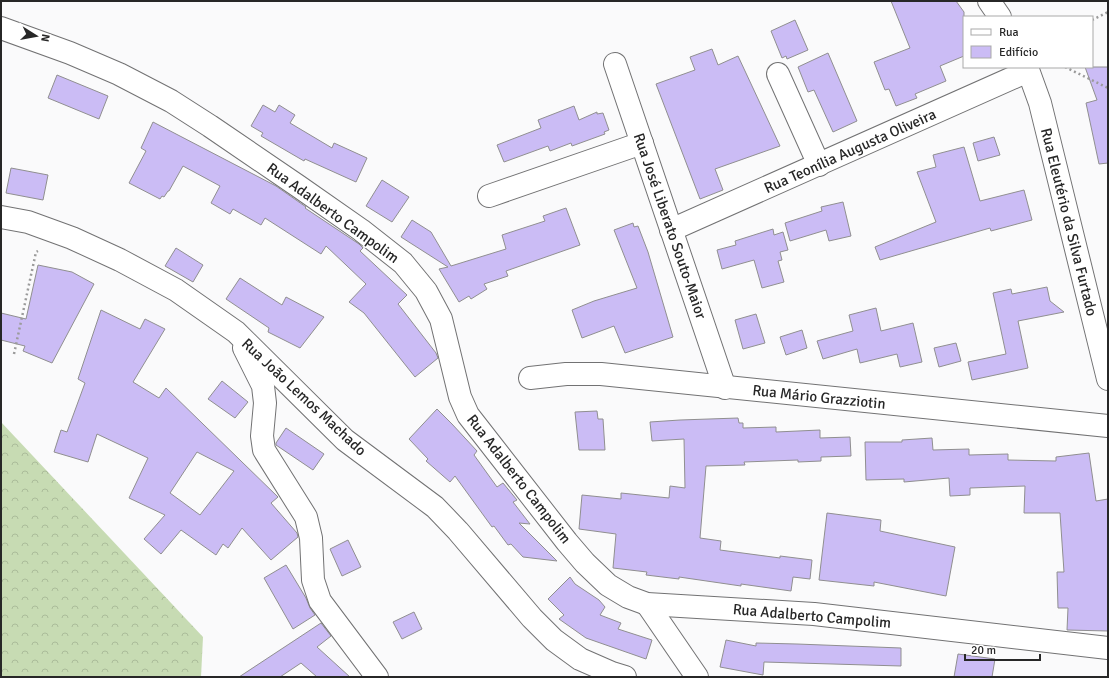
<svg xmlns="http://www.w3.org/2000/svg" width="1109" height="678" font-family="Signika,sans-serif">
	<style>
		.forest { fill: url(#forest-crowns) }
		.building { fill: #cbbcf5; stroke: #908f90; fill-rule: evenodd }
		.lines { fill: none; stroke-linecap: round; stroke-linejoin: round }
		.minor-casing { stroke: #727273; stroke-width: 24 }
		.path { stroke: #9b9b9b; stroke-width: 2.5; stroke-dasharray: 2 3; stroke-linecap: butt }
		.minor { stroke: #fff; stroke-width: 22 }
		.labels { text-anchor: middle; stroke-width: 3; stroke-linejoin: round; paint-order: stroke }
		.street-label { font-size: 15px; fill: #272727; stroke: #fff }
	</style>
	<defs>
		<pattern id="forest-crowns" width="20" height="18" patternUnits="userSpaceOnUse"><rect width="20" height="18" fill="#c7dbb3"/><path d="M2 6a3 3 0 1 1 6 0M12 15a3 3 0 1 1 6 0" fill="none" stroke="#abbc9a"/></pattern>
	</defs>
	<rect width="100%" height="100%" fill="#fafafb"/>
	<polygon class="forest" points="1,422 203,637 201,677 1,677"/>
	<g class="building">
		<polygon points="891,1 956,1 964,12 964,56 940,66 946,81 915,94 917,98 896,106 889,89 885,90 874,62 910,48"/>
		<polygon points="795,20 808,50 787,59 786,56 782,58 771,31"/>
		<polygon points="712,49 718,65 738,56 780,146 715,169 723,190 700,199 656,84 695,70 690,57"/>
		<polygon points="828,53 857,121 833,132 814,90 808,92 798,67"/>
		<polygon points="1085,67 1108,67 1108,163 1099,164 1086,103 1097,100"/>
		<polygon points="57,75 108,96 99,119 48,98"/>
		<polygon points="263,105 275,112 279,105 295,115 290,123 332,148 334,143 367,158 356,182 305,159 304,161 261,136 263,133 251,126"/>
		<polygon points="574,106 579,120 597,112 597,114 603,113 609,130 604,132 605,134 572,146 571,143 550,151 548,146 504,162 497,145 541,128 538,120"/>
		<polygon points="153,122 276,186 306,207 305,208 359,244 363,248 360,251 407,295 398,304 436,353 438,358 415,377 364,313 349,302 366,284 326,246 321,254 265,218 261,225 233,209 230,214 211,203 220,186 183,166 169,191 168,191 164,197 162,196 160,199 129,183 146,151 141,148"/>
		<polygon points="994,137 1000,155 978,161 973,143"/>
		<polygon points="964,147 980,201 1024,190 1032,220 991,231 990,228 880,260 875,247 936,222 917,172 936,167 933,155"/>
		<polygon points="11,168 48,175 43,200 6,193"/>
		<polygon points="382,180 409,197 392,222 366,206"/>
		<polygon points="843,202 851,236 829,241 826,230 790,241 785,223 822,211 821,207"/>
		<polygon points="566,208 580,245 506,271 508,276 484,284 487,289 471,299 469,296 459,302 439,269 448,267 401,237 412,220 431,232 451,266 506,249 502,235 545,221 543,216"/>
		<polygon points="633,223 634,227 638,226 648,252 673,337 625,353 614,326 582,338 572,310 594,301 637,288 614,230"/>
		<polygon points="773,229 774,235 783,232 788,250 780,252 782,260 778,261 784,282 762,288 754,260 722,269 717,250 736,245 735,241"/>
		<polygon points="176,248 203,265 193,282 165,266"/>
		<polygon points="38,265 72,272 94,284 52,363 23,351 25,346 1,340 1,313 26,319"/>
		<polygon points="240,278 282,305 286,297 324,317 300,348 268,332 269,328 226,299"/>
		<polygon points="1047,287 1050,301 1064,312 1018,321 1028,368 972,380 968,362 1006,354 993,293 1011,289 1012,294"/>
		<polygon points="876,308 881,331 913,323 922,362 900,367 897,354 860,363 857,349 823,359 817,341 853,331 849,315"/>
		<path d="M101,310L140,329L145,319L165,329L133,382L159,398L166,388L278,497L271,503L297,533L298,537L271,560L242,528L228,548L223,544L216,555L181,530L161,554L144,539L165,515L129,498L148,458L97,434L88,462L54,452L61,430L67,432L85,383L78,379ZM197,452L234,471L200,515L170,493Z"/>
		<polygon points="756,314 765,343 743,349 735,320"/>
		<polygon points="802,330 807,348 786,355 780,337"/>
		<polygon points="956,343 961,361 939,367 934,348"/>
		<polygon points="222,381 248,402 235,418 208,399"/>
		<polygon points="437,409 452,424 477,451 474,455 497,487 503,483 517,500 513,502 530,524 519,523 557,561 523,557 511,544 508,545 494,526 492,527 455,476 450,482 426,461 428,459 409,439"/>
		<polygon points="597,411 598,419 603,419 605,450 579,450 575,412"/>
		<polygon points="738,418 739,423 743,423 743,428 776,427 776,432 820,430 820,438 850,437 851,456 821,457 821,461 798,462 798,460 744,462 745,465 706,466 700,538 721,541 720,550 780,558 780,556 812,560 810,579 793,577 791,591 741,584 741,586 679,577 679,579 646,575 647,572 613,568 616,534 579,529 582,495 621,499 621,493 669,498 670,486 685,488 684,439 652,441 650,422 680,420"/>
		<polygon points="286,428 324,454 313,470 276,445 276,443"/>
		<polygon points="932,438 933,450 969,449 969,455 1008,454 1008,460 1056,461 1056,457 1089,453 1096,501 1108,499 1108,631 1067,630 1068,608 1058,608 1057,572 1064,572 1060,513 1024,513 1025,486 970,488 970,495 950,496 949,478 904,482 904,479 866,480 865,442 902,442 902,440"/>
		<polygon points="827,513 881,520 880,531 955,547 946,596 874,582 874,586 819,580"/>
		<polygon points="348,540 361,567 342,576 330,549"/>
		<polygon points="286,565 306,598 310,608 315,615 293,629 264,578"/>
		<polygon points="570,577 575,584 599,600 605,607 600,615 621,623 618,629 652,640 646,659 586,638 559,619 564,615 548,599"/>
		<polygon points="414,612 422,629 402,639 393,622"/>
		<polygon points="321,623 331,636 317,647 350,677 317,677 301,663 280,677 239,677"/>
		<polygon points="726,640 756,646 756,643 797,644 901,648 901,666 764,662 763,675 720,667"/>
		<polygon points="958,654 995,659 992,677 954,677"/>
	</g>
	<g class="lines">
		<defs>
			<g id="minor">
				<polyline points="989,1 1000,17"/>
				<polyline points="1,28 70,53 119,74 171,101 210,126 298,186 361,230 403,263 426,291 441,319 460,397 468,415 567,542 585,563 608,585 628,597 647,604 814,614 1108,648"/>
				<polyline points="615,64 725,388"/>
				<polyline points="1027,67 1040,103 1108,379"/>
				<polyline points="778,74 819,165"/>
				<polyline points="489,196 642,143"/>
				<polyline points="1,217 28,222 72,238 120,260 176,290 236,332 345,440 435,507 458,531 532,618 554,640 580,659 612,673 625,677"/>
				<polyline points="671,230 1028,71"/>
				<polyline points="244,348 263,386 265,403 262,436 264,450 306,517 311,538 313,580 320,601 377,677"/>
				<polyline points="530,378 566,374 601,374 1108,426"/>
				<polyline points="647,604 697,677"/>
			</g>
		</defs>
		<use href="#minor" class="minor-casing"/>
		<g class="path">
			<polyline points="1092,20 1108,12"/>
			<polyline points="1065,67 1108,88"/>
			<polyline points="14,354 36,252 38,251"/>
		</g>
		<use href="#minor" class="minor"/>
	</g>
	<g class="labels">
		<g class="street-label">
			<text transform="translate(850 151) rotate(-24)" y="5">Rua Teonília Augusta Oliveira</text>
			<text transform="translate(333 213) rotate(36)" y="5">Rua Adalberto Campolim</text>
			<text transform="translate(1069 222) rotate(76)" y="5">Rua Eleutério da Silva Furtado</text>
			<text transform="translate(670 226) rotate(71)" y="5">Rua José Liberato Souto-Maior</text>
			<text transform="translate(304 397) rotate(43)" y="5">Rua João Lemos Machado</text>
			<text transform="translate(819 397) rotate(6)" y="5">Rua Mário Grazziotin</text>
			<text transform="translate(519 479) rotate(52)" y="5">Rua Adalberto Campolim</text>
			<text transform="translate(812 616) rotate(5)" y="5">Rua Adalberto Campolim</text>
		</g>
	</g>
	<rect width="1109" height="678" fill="none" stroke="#272727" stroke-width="4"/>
	<rect x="963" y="16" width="130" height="52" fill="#ffffff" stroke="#a9a9a9"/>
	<rect x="971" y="29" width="20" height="6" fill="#ffffff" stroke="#a9a9a9"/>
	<text x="999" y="36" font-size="12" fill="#272727">Rua</text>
	<rect x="971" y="46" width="20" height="12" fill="#cbbcf5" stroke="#a9a9a9"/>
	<text x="999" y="56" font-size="12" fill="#272727">Edifício</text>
	<g transform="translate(36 36) rotate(101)" stroke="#ffffff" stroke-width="3" paint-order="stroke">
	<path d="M0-3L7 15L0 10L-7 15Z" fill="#272727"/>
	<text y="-6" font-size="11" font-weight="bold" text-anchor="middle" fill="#272727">N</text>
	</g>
	<path d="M965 654v6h75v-6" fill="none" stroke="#272727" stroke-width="2"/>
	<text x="971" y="654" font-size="12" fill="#272727" stroke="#ffffff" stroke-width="3" paint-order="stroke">20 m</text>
</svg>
